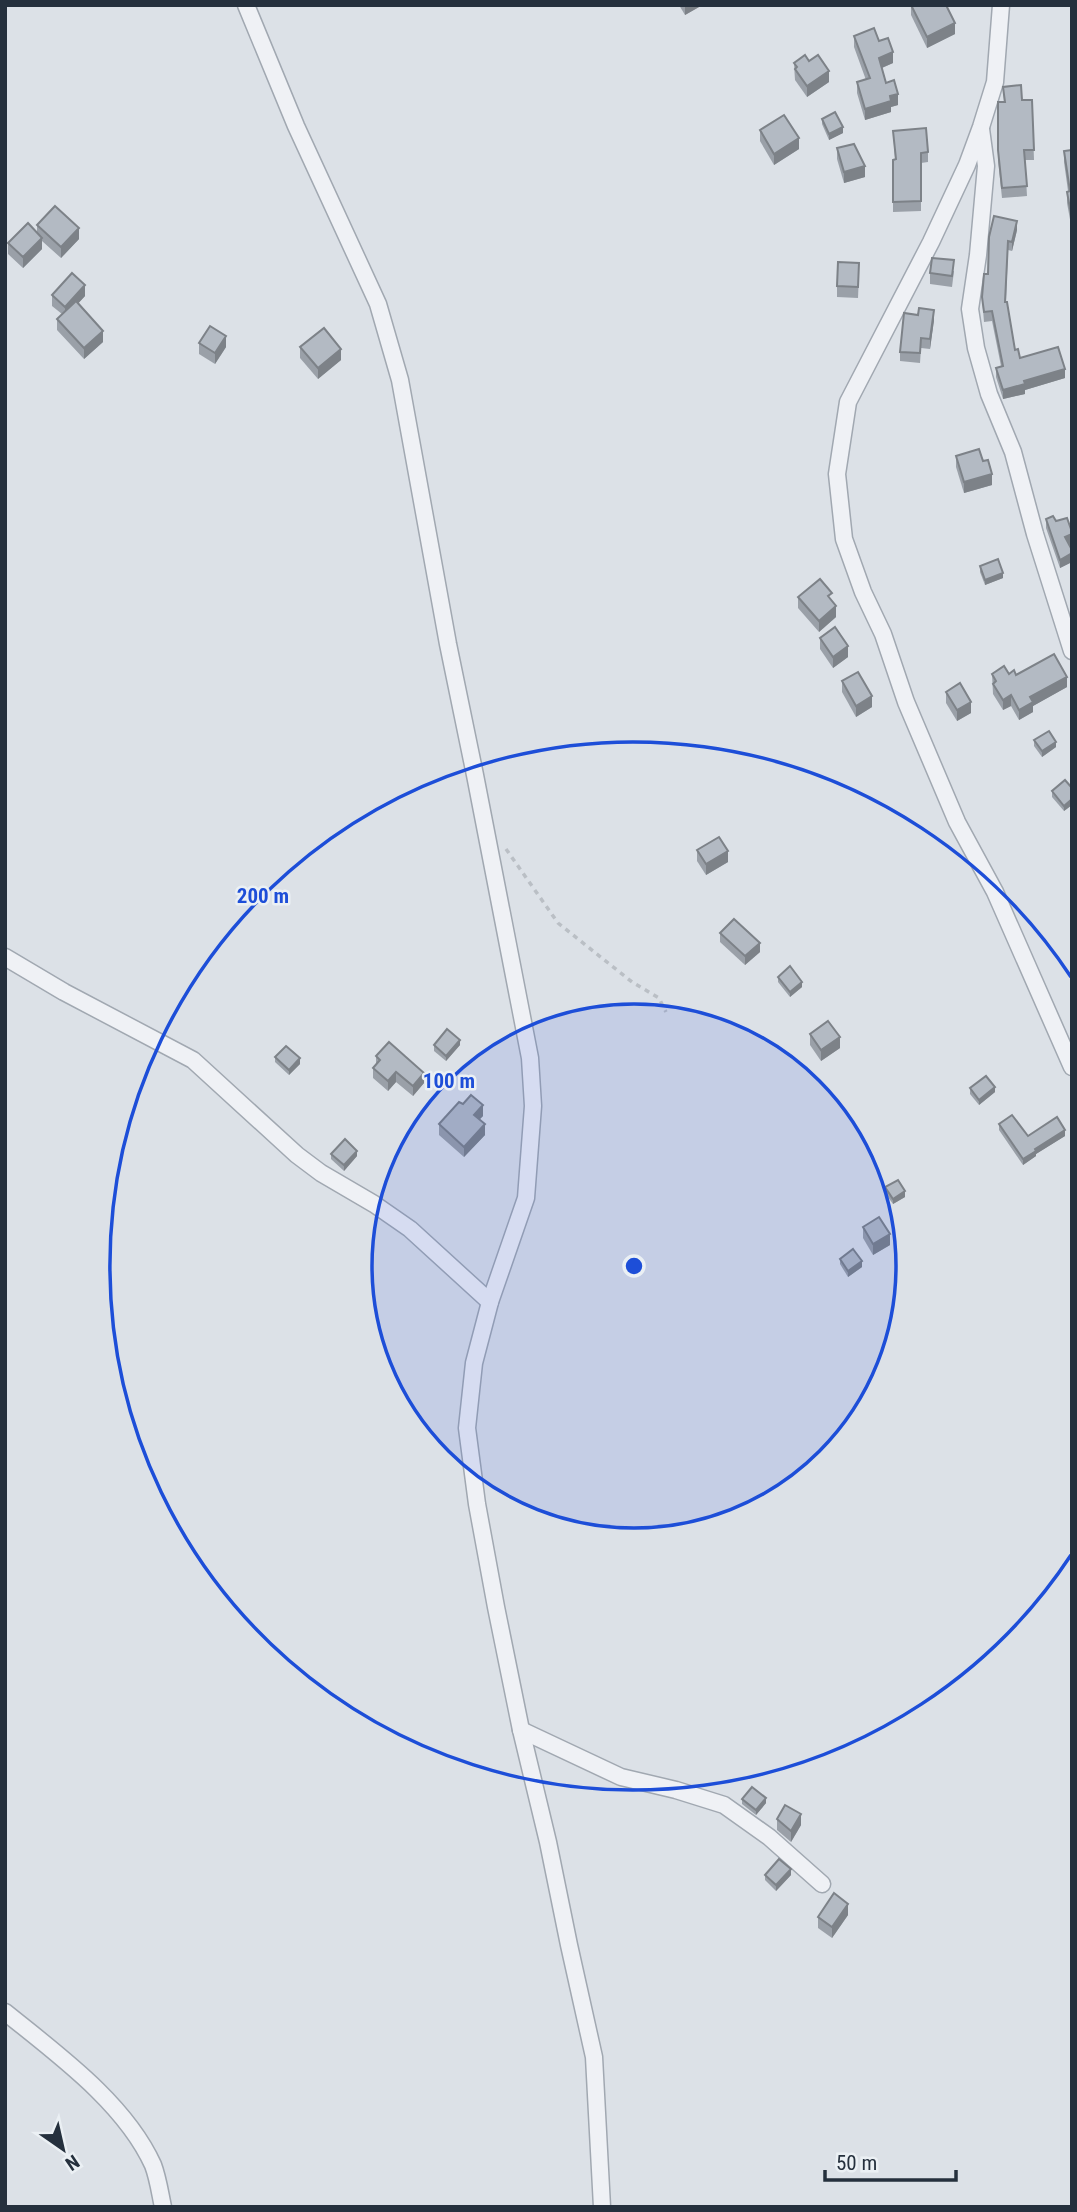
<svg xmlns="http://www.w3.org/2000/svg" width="1077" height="2212" font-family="'Roboto Condensed',sans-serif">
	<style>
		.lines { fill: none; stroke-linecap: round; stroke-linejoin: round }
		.street-casing { stroke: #a1a8b1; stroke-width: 19 }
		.path { stroke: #babfc5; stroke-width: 3.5; stroke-dasharray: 5 5; stroke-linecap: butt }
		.street { stroke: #eff1f5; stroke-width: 16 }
		.wall { fill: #9aa0a8 }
		.shaded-wall { fill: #7d8288 }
		.building { fill: #b3bac3; stroke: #7d8288; stroke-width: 2 }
		.ring { fill: none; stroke: #1d4ed8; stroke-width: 3.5 }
		.centre { fill: #1d4ed8; stroke: #ebf0f4; stroke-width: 3.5 }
		.ring-label { font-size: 21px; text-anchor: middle; font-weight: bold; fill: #1d4ed8; stroke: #ebf0f4; stroke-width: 5; stroke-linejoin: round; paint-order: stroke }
	</style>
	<rect width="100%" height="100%" fill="#dce1e7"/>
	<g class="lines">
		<defs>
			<g id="street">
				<polyline points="246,5 296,126 378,304 400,380 448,644 475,775 530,1058 533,1106 526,1198 490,1302 474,1363 467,1428 477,1504 496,1607 521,1730 548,1842 569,1945 594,2057 602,2207"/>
				<polyline points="1001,5 995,82 981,127 967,165 931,242 848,402 837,474 844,539 863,592 883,634 906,702 957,822 995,892 1072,1067"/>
				<polyline points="981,129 986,166 978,255 970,309 976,348 989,394 1013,452 1035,534 1072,651"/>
				<polyline points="5,957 64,992 193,1060 297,1155 321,1173 374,1204 410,1229 490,1302"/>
				<polyline points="521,1730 621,1777 676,1790 724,1805 769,1837 822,1884"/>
				<path d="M5,2012C57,2054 125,2103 153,2165C158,2178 160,2193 163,2207"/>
			</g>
		</defs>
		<use href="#street" class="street-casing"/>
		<polyline class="path" points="506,849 558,923 632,982 659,998 666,1012"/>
		<use href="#street" class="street"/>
	</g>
	<g class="wall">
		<polygon points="679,5 699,5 699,7 685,15"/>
		<polygon points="911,5 955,34 927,48 911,15"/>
		<polygon points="854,36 879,41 893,63 882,68 886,83 898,105 891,107 891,112 865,120 857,93 857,82 866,80 854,47"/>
		<polygon points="809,61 829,82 807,97 795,80 794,63"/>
		<polygon points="1003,87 1022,100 1032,100 1034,160 1025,160 1027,196 1002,198 998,160 998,102 1004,102"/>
		<polygon points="822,119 843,133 829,140 822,124"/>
		<polygon points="760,130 799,149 774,165 760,141"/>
		<polygon points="893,131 928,152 928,162 921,163 921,211 893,212 893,160 895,160"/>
		<polygon points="837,148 865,177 844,183 837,159"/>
		<polygon points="1072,150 1072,225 1071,225 1067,203 1067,192 1068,191 1064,162 1064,151"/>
		<polygon points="37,225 79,239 61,258 42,241 42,249 23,268 8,254 8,243 37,233"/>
		<polygon points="1017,230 1012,251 1008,250 1006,302 1015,350 1020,358 1065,378 1025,390 1025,394 1003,399 996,377 996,368 1001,366 992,321 984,322 982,297 988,274 989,237"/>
		<polygon points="954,271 952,287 930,284 930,273"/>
		<polygon points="859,274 858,298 837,297 837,286"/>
		<polygon points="52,295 85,296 78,303 103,342 84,359 57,330 57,319 62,314 52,306"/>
		<polygon points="934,320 930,349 921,348 920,363 900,361 900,352"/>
		<polygon points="199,343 226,347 215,364 199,354"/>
		<polygon points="300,347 341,360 318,379 300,358"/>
		<polygon points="956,456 983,461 992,485 964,493 956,467"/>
		<polygon points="1046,519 1056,521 1072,532 1072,543 1068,544 1072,550 1072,562 1060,568 1046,528"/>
		<polygon points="980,566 1003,578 985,585 980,572"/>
		<polygon points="798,597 836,617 819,632 798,608"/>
		<polygon points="820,638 848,657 833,668 820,649"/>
		<polygon points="992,674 1009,674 1016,675 1067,687 1033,706 1033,712 1019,720 1011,706 1003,710 993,694"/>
		<polygon points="842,681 872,707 856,717 842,692"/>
		<polygon points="946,692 971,713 957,721 946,703"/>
		<polygon points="1034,740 1056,747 1042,757 1034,746"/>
		<polygon points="1072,788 1072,805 1064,811 1052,797 1052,791"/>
		<polygon points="697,850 728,862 706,875 697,861"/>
		<polygon points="720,933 760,952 745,965 720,942"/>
		<polygon points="778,977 802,987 790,997 778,982"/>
		<polygon points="810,1034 840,1048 821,1061 810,1045"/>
		<polygon points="434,1045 460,1045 446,1061 434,1051"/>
		<polygon points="376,1056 424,1083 413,1096 396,1082 388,1091 373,1078 373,1068 376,1064"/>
		<polygon points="275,1057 300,1064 289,1075 275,1062"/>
		<polygon points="970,1088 995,1092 979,1105 970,1094"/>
		<polygon points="463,1104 483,1116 479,1120 485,1135 464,1157 439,1135 439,1124"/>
		<polygon points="999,1124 1028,1136 1065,1136 1036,1154 1036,1156 1023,1165 999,1130"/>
		<polygon points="331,1154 357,1156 344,1171 331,1159"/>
		<polygon points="885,1187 905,1197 893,1204 885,1193"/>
		<polygon points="863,1227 890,1245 873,1255 863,1238"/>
		<polygon points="840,1259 862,1267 848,1277 840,1264"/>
		<polygon points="742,1799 766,1803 756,1815 742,1804"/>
		<polygon points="777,1819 801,1825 791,1842 777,1830"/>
		<polygon points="765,1875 791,1875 776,1891 765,1880"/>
		<polygon points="848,1915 832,1938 818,1928 818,1917"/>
	</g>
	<g class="shaded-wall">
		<polygon points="685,5 699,5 699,7 685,15"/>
		<polygon points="955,23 955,34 927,48 927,37"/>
		<polygon points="893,52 893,63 879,69 879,58"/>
		<polygon points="829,71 829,82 807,97 807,86"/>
		<polygon points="898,94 898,105 891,107 891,112 865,120 865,109 890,96"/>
		<polygon points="843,127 843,133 829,140 829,134"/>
		<polygon points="799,138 799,149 774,165 774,154"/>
		<polygon points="865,166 865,177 844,183 844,172"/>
		<polygon points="1017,221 1017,230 1012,251 1012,242"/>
		<polygon points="79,228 79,239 61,258 61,247"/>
		<polygon points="42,238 42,249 23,268 23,257"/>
		<polygon points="85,285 85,296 65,318 65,307"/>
		<polygon points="934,310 934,320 930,349 930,339"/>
		<polygon points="103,331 103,342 84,359 84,348"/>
		<polygon points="226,336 226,347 215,364 215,353"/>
		<polygon points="341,349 341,360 318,379 318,368"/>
		<polygon points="1065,369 1065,378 1025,390 1025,394 1003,399 1003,390 1024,381"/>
		<polygon points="992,474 992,485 964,493 964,482"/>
		<polygon points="1072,534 1072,543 1065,546 1065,537"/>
		<polygon points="1072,553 1072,562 1060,568 1060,560"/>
		<polygon points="1003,573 1003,578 985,585 985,580"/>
		<polygon points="836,606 836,617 819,632 819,621"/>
		<polygon points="848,646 848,657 833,668 833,657"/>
		<polygon points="1067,677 1067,687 1033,706 1033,712 1019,720 1019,710 1030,697"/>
		<polygon points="1011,695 1011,706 1003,710 1003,700"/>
		<polygon points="872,696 872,707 856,717 856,706"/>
		<polygon points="971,702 971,713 957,721 957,710"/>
		<polygon points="1056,742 1056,747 1042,757 1042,751"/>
		<polygon points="1072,799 1072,805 1064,811 1064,806"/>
		<polygon points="728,851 728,862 706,875 706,864"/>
		<polygon points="760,943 760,952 745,965 745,956"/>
		<polygon points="802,982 802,987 790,997 790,992"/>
		<polygon points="840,1037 840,1048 821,1061 821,1050"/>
		<polygon points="460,1040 460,1045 446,1061 446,1056"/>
		<polygon points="300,1058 300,1064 289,1075 289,1070"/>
		<polygon points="396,1072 396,1082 388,1091 388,1081"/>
		<polygon points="424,1073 424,1083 413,1096 413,1086"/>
		<polygon points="995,1087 995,1092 979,1105 979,1100"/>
		<polygon points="483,1105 483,1116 474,1125 474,1115"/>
		<polygon points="485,1124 485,1135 464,1157 464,1147"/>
		<polygon points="1065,1130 1065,1136 1036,1154 1036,1156 1023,1165 1023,1159 1035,1149"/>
		<polygon points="357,1151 357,1156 344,1171 344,1165"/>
		<polygon points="905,1191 905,1197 893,1204 893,1199"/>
		<polygon points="890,1234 890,1245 873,1255 873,1244"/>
		<polygon points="862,1261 862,1267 848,1277 848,1271"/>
		<polygon points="766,1798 766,1803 756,1815 756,1810"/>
		<polygon points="801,1814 801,1825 791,1842 791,1831"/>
		<polygon points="791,1869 791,1875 776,1891 776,1885"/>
		<polygon points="848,1904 848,1915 832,1938 832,1927"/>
	</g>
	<g class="building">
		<polygon points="911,5 946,5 955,23 927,37"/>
		<polygon points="874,28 879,41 888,38 893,52 879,58 886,83 894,80 898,94 890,96 891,101 865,109 857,82 870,78 854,36"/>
		<polygon points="805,55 809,61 818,55 829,71 807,86 795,69 797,67 794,63"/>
		<polygon points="1021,85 1022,100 1032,100 1034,150 1024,150 1027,186 1002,188 998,150 998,102 1005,102 1003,87"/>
		<polygon points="835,112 843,127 829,134 822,119"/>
		<polygon points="784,115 799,138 774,154 760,130"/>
		<polygon points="926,128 928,152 921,153 921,201 893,202 893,160 896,159 893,131"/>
		<polygon points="854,144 865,166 844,172 837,148"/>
		<polygon points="1072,150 1072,214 1071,214 1067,192 1070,191 1064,151"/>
		<polygon points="55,206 79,228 61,247 37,225"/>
		<polygon points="994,216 1017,221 1012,242 1008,241 1005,302 1007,302 1015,350 1018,349 1020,358 1058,347 1065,369 1024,381 1025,384 1003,390 996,368 1003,366 992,311 984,312 982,297 984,274 988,274 989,237"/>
		<polygon points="28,223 42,238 23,257 8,243"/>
		<polygon points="932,258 954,260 952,276 930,273"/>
		<polygon points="838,262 859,263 858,287 837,286"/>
		<polygon points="72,273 85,285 65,307 52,295"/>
		<polygon points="76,301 103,331 84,348 57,319"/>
		<polygon points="919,308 934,310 930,339 921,338 920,353 900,352 904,313 918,315"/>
		<polygon points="210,326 226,336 215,353 199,343"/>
		<polygon points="324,328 341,349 318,368 300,347"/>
		<polygon points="979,449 983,461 988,460 992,474 964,482 956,456"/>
		<polygon points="1053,516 1056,521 1067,518 1072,532 1072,534 1065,537 1072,550 1072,553 1060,560 1046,519"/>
		<polygon points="998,559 1003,573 985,580 980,566"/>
		<polygon points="820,579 832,593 828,596 836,606 819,621 798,597"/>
		<polygon points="835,627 848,646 833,657 820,638"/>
		<polygon points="1054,654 1067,677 1030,697 1033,702 1019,710 1011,695 1003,700 993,684 996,681 992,674 1004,666 1009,674 1014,670 1016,675"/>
		<polygon points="858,672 872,696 856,706 842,681"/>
		<polygon points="960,683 971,702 957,710 946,692"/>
		<polygon points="1049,731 1056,742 1042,751 1034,740"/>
		<polygon points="1065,780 1072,788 1072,799 1064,806 1052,791"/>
		<polygon points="719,837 728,851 706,864 697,850"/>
		<polygon points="734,919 760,943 745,956 720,933"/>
		<polygon points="790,966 802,982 790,992 778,977"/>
		<polygon points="828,1021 840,1037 821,1050 810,1034"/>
		<polygon points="447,1029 460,1040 446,1056 434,1045"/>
		<polygon points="389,1042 424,1073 413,1086 396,1072 388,1081 373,1068 380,1060 376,1056"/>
		<polygon points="286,1046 300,1058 289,1070 275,1057"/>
		<polygon points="986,1076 995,1087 979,1100 970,1088"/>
		<polygon points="471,1095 483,1105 474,1115 485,1124 464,1147 439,1124 459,1102 463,1104"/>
		<polygon points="1012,1115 1028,1136 1057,1117 1065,1130 1035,1149 1036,1151 1023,1159 999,1124"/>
		<polygon points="345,1139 357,1151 344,1165 331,1154"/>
		<polygon points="898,1180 905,1191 893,1199 885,1187"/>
		<polygon points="879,1217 890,1234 873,1244 863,1227"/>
		<polygon points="853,1249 862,1261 848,1271 840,1259"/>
		<polygon points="752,1787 766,1798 756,1810 742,1799"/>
		<polygon points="785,1805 801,1814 791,1831 777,1819"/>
		<polygon points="779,1859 791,1869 776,1885 765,1875"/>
		<polygon points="834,1893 848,1904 832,1927 818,1917"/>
	</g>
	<circle cx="634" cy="1266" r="262" fill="#1d4ed8" fill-opacity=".12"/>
	<g class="ring">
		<circle cx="634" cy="1266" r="262"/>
		<path d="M1071 1555A524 524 0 1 1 1071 977"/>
	</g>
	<circle cx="634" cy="1266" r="10" class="centre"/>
	<g class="ring-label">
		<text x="263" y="903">200 m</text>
		<text x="449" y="1088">100 m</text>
	</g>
	<rect width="1077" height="2212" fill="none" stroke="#25303d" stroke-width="14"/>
	<g transform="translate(63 2149) rotate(146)" stroke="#ebf0f4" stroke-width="5" paint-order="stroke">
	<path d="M0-5L12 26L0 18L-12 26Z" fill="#25303d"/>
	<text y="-10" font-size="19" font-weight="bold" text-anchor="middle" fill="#25303d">N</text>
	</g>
	<path d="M825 2170v10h131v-10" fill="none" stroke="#25303d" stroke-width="3.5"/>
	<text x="836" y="2170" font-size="21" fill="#25303d" stroke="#ebf0f4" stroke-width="5" paint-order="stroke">50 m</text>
</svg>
